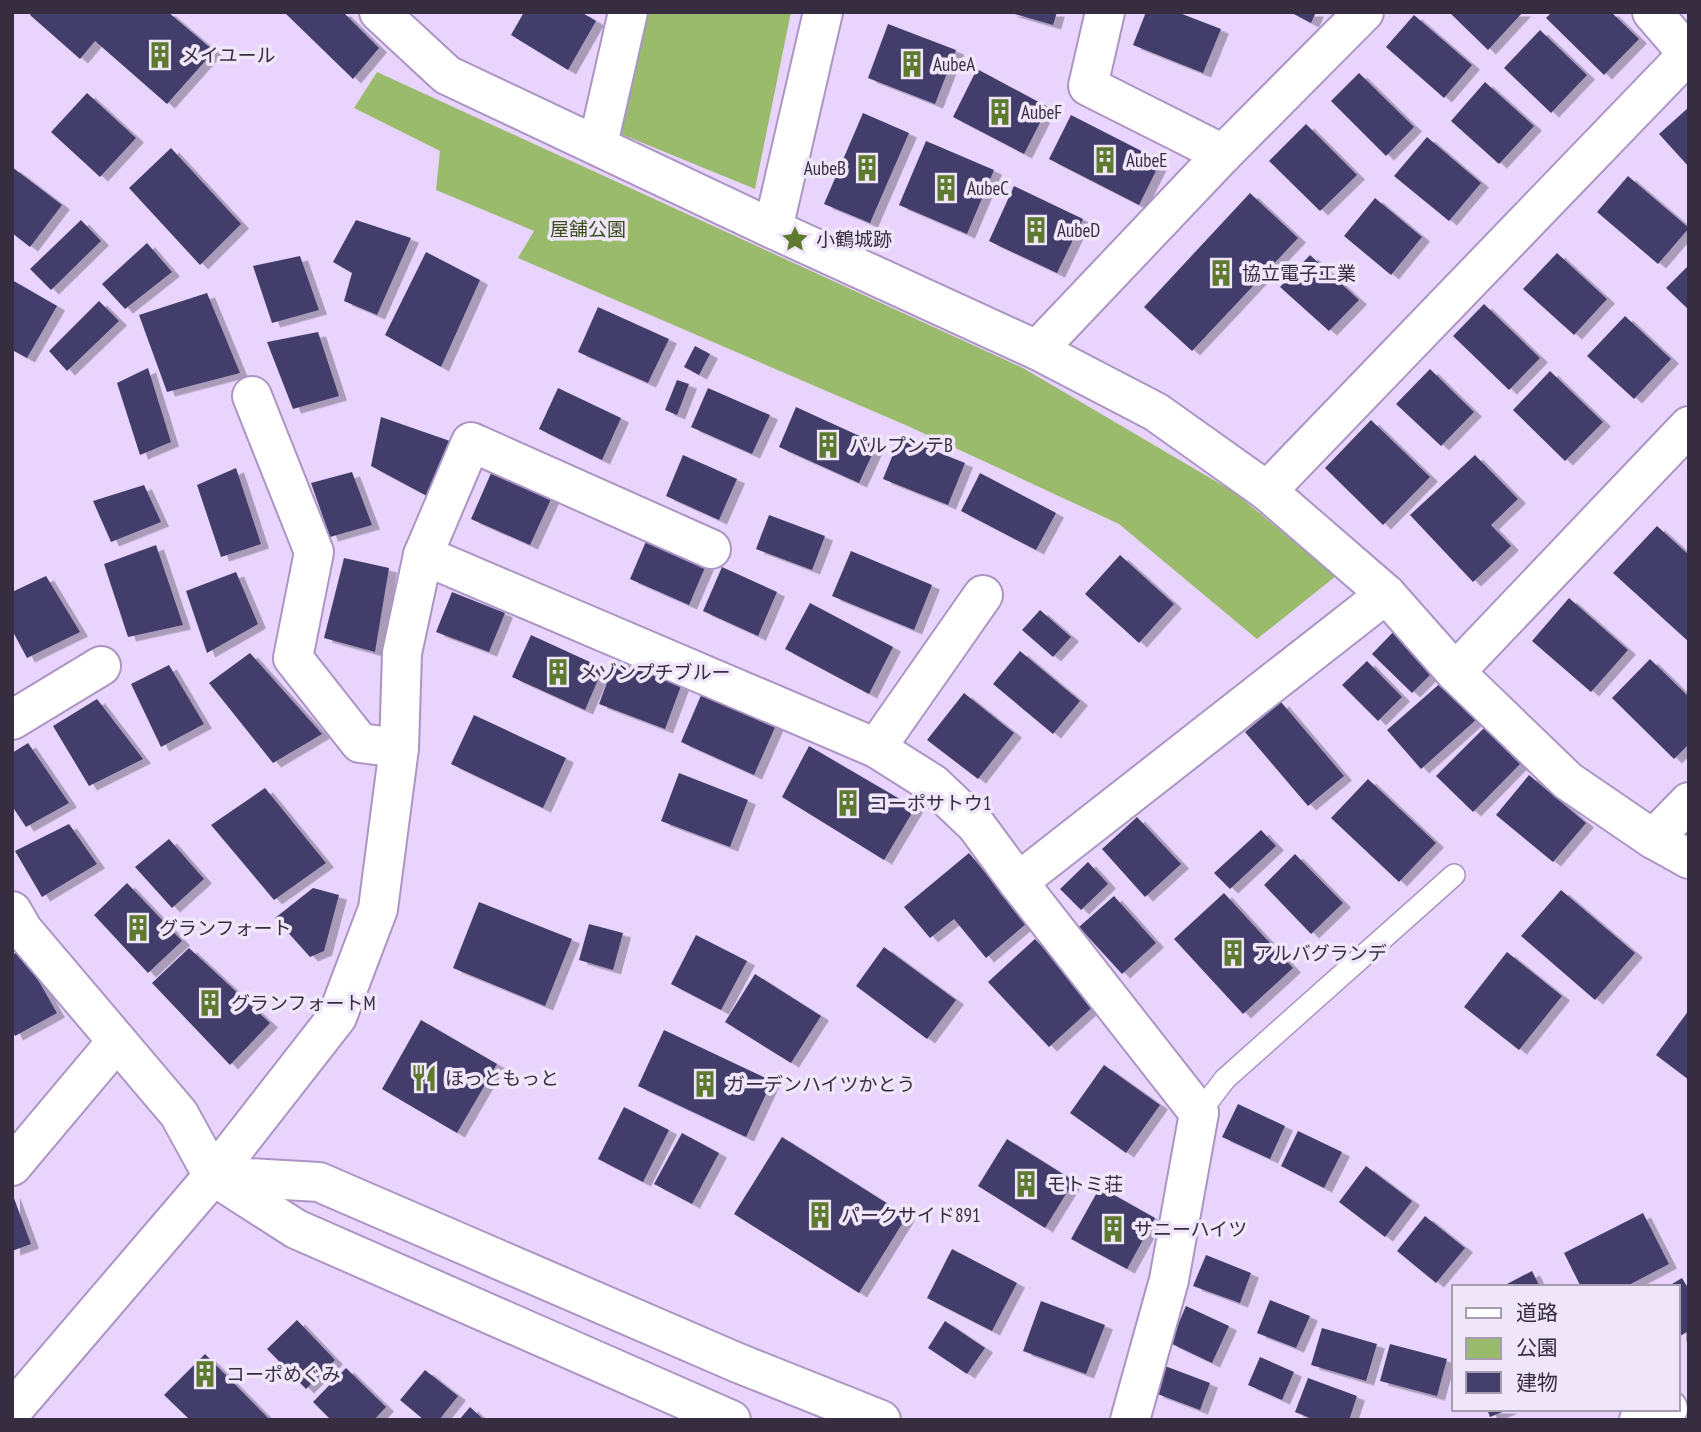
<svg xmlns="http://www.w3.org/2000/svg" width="1701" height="1432" font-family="'PT Sans Narrow','Noto Sans JP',sans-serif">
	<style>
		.green { fill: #9aba6c }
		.building { fill: #433e6a; filter: url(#shadow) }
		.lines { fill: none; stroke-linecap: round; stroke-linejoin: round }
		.service-casing { stroke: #ac95c4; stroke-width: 24 }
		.minor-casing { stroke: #ac95c4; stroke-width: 42 }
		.tertiary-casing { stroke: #ac95c4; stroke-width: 42 }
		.service { stroke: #fff; stroke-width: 21 }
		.minor { stroke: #fff; stroke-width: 38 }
		.tertiary { stroke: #fff; stroke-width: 38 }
		.labels { text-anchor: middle; stroke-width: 7; stroke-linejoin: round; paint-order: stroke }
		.poi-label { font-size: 19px; fill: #372d41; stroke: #f0e6fa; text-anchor: start }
		.park-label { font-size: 19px; fill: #3c4e1c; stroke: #f0e6fa }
	</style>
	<defs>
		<filter id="shadow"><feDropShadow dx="8" dy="4.5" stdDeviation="0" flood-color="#0004"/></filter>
	</defs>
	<rect width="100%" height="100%" fill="#e8d4fc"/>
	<g class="green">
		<polygon points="648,12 791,12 755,189 621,134"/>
		<polygon points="377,72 1023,368 1234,492 1336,576 1257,639 1119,524 910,427 518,258 534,231 436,190 440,151 354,108"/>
	</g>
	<g class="building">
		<polygon points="32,12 168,12 214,51 167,104 95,41 80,59 30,15"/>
		<polygon points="284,12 343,12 379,48 353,79"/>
		<polygon points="524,12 581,12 596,21 568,70 511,35"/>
		<polygon points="1008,12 1057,12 1053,25"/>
		<polygon points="1146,12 1177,12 1221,29 1203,73 1133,45"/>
		<polygon points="1290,12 1316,12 1311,23"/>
		<polygon points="1449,12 1523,12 1488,50"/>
		<polygon points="1552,12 1611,12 1639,39 1604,75 1546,18"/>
		<polygon points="1414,15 1472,65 1444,98 1386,47"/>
		<polygon points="888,24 956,50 935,104 868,78"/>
		<polygon points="1540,30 1587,75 1551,113 1504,68"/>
		<polygon points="977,69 1048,107 1024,154 953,117"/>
		<polygon points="1359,73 1414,127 1386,156 1331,101"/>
		<polygon points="1485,82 1534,126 1499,164 1451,121"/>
		<polygon points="87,93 136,138 100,177 51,132"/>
		<polygon points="1689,107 1689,167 1659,134"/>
		<polygon points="863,113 909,133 870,223 824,204"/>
		<polygon points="1071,115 1161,161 1139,205 1049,159"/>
		<polygon points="1306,124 1357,175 1320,211 1269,161"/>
		<polygon points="1427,137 1481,183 1449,221 1394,176"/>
		<polygon points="926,141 994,170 967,234 899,205"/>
		<polygon points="171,148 241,224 200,265 129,188"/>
		<polygon points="12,167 62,205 30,247 12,233"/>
		<polygon points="1628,176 1689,228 1658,264 1597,212"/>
		<polygon points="1014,186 1083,219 1057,273 989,241"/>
		<polygon points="1250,193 1298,238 1192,351 1144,307"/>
		<polygon points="1375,198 1422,237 1391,275 1344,236"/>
		<polygon points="81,220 101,241 51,290 30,269"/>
		<polygon points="356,220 411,238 377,315 344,301 352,273 333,262"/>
		<polygon points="147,243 172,272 125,309 102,284"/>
		<polygon points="426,252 480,280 441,367 385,335"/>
		<polygon points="1557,253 1607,299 1574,335 1523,289"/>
		<polygon points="1310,255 1359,300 1329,331 1280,287"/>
		<polygon points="300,256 319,310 272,323 253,266"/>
		<polygon points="1689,265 1689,310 1666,288"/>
		<polygon points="12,280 57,306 27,358 12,350"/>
		<polygon points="207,293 240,373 167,392 139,315"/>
		<polygon points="99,301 119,321 67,371 49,351"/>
		<polygon points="1484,304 1540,358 1509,390 1453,336"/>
		<polygon points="598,307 669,339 648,383 578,352"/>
		<polygon points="1625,316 1671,359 1634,399 1587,356"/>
		<polygon points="318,332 339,396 293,409 267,342"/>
		<polygon points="695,346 710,354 699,375 684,367"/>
		<polygon points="148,368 171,442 140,455 117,383"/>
		<polygon points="1430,369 1474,412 1441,446 1396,404"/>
		<polygon points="1550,371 1603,422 1565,461 1513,410"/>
		<polygon points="677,380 689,384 677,415 665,410"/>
		<polygon points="558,388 621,418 602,460 539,429"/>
		<polygon points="708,388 770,415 752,454 691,427"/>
		<polygon points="796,407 877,444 859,483 779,447"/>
		<polygon points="381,417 450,441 427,496 371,466"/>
		<polygon points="1371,420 1430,477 1383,525 1325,468"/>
		<polygon points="900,437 965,463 948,505 883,479"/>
		<polygon points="683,455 737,479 719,520 666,496"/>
		<polygon points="1475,455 1518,499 1491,525 1511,546 1473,582 1410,515"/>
		<polygon points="236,468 261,544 221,557 197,485"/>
		<polygon points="492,471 552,497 530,545 471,519"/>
		<polygon points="352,472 372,525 330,537 311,483"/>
		<polygon points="980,473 1056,513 1036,550 961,511"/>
		<polygon points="144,485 161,522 111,542 93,501"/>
		<polygon points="769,515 825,536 812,570 756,549"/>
		<polygon points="1657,526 1689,555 1689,642 1613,573"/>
		<polygon points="647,539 706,565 689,605 630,579"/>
		<polygon points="156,545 183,625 128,637 104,564"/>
		<polygon points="851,551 932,585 914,630 832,596"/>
		<polygon points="1120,555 1174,604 1139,643 1085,594"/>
		<polygon points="344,558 389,568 375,652 324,638"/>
		<polygon points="722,567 777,592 758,636 703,611"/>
		<polygon points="236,572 258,624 207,653 186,591"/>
		<polygon points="46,576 80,632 27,658 12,630 12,592"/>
		<polygon points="452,592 505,613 489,652 436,632"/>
		<polygon points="1569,598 1628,650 1591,692 1532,641"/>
		<polygon points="810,603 893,647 869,694 785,649"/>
		<polygon points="1040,610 1071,637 1053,657 1022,630"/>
		<polygon points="1397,628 1437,668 1412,693 1372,654"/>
		<polygon points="531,635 603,668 585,710 512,677"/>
		<polygon points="1020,651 1080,701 1053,734 993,684"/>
		<polygon points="250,653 322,734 273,763 209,683"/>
		<polygon points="1650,659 1689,697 1689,744 1674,759 1612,698"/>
		<polygon points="615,661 681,686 665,729 599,704"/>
		<polygon points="1367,661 1402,697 1378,721 1342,685"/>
		<polygon points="169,665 204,724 161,747 131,684"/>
		<polygon points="1444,680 1478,718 1421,769 1387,730"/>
		<polygon points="702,693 776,725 754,775 681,742"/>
		<polygon points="964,693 1014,733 978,779 927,740"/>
		<polygon points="97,699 143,759 89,786 53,726"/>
		<polygon points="1281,702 1344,776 1308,806 1245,732"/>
		<polygon points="474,715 566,758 543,808 451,764"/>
		<polygon points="1484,728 1520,764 1473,812 1436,776"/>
		<polygon points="28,743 69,803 26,827 12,806 12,753"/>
		<polygon points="809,746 915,808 884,860 782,797"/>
		<polygon points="679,773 748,800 730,847 661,821"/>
		<polygon points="1529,775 1586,823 1553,862 1496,815"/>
		<polygon points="1368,779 1436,843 1399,882 1331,818"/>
		<polygon points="265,788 326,863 274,900 211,825"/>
		<polygon points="1137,817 1181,864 1145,897 1102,849"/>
		<polygon points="69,824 97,864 42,897 15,851"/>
		<polygon points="1261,830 1276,846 1230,889 1214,873"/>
		<polygon points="169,839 204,879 172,908 135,867"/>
		<polygon points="969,853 1027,923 986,958 954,919 930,938 904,907"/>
		<polygon points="1295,854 1343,903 1311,934 1264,885"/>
		<polygon points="1088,862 1108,884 1081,910 1060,889"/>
		<polygon points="127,883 182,941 148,973 94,915"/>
		<polygon points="313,888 339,895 324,951 310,957 275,918"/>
		<polygon points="1561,890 1635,953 1595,1000 1521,936"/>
		<polygon points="1224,893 1293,968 1243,1014 1174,939"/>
		<polygon points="1114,896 1156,943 1122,974 1079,927"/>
		<polygon points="479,902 572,939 545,1006 453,968"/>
		<polygon points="589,924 623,933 613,970 579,960"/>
		<polygon points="696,935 747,961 721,1010 671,984"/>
		<polygon points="1035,939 1096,1004 1049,1047 988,982"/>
		<polygon points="884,947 956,1000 927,1039 856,986"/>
		<polygon points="189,948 270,1023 230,1065 152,983"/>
		<polygon points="21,950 57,1013 15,1036 12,1030 12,955"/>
		<polygon points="1507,952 1562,996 1519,1050 1464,1007"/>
		<polygon points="755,974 821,1016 791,1063 725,1022"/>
		<polygon points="1689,1010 1689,1080 1656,1055"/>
		<polygon points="421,1020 497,1064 457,1133 382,1089"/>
		<polygon points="664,1030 772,1081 746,1137 638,1086"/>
		<polygon points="1104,1065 1160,1105 1126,1153 1070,1113"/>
		<polygon points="1238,1104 1285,1126 1270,1159 1222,1137"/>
		<polygon points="624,1107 669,1130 643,1182 598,1159"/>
		<polygon points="1298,1131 1342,1152 1324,1188 1281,1166"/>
		<polygon points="682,1133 719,1153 692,1204 654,1184"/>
		<polygon points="782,1137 907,1216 859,1293 734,1214"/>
		<polygon points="1007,1139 1074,1181 1045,1228 978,1186"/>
		<polygon points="1366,1166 1412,1201 1385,1237 1339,1202"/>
		<polygon points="1100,1187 1155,1218 1127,1269 1071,1239"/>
		<polygon points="12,1193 31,1244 12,1251"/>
		<polygon points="1643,1213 1669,1264 1625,1287 1581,1287 1564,1253"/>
		<polygon points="1425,1216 1465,1248 1436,1283 1397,1251"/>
		<polygon points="952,1249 1017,1283 992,1331 927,1298"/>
		<polygon points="1206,1255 1251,1273 1240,1303 1193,1286"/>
		<polygon points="1532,1271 1540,1287 1506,1287 1507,1284"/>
		<polygon points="1682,1278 1689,1290 1689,1331 1678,1337 1678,1287 1667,1287"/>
		<polygon points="1270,1300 1310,1316 1296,1348 1257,1333"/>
		<polygon points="1041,1301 1105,1325 1086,1374 1023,1351"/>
		<polygon points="1186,1306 1229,1326 1212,1363 1170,1343"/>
		<polygon points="297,1320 335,1360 306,1389 267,1349"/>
		<polygon points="945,1321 985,1348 967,1374 928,1348"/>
		<polygon points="1322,1328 1377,1344 1366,1381 1311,1365"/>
		<polygon points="1390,1344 1447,1359 1437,1396 1380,1381"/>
		<polygon points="205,1354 270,1420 190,1420 164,1395"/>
		<polygon points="1260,1357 1294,1372 1282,1400 1248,1385"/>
		<polygon points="1165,1366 1210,1383 1200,1410 1155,1393"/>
		<polygon points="346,1368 386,1407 374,1420 331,1420 313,1402"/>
		<polygon points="425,1370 458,1396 439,1420 424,1420 400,1400"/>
		<polygon points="1308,1378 1357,1396 1349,1420 1315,1420 1295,1412"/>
		<polygon points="470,1407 484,1420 459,1420"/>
		<polygon points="1487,1409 1510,1409 1490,1417"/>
	</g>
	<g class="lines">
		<defs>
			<polyline id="service" points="1199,1113 1225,1079 1454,875"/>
			<g id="minor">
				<polyline points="379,12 447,75 773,229"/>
				<polyline points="823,12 773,229 1037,350 1223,154 1364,12"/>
				<polyline points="1105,12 1088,86 1223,154"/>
				<polyline points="1652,12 1689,55"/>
				<polyline points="598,144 628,12"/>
				<polyline points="1037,350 1156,412 1267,491 1386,594 1455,672 1568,781 1653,839 1689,859"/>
				<polyline points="252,396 314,552 293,658 360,743 399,748"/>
				<polyline points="1267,491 1688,54"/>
				<polyline points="423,555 876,748 933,784 976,825 1018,882 1386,594"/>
				<polyline points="1455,672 1689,426"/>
				<polyline points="12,720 101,666"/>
				<polyline points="876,748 983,595"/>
				<polyline points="1653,839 1689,802"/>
				<polyline points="1018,882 1199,1113 1169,1280 1130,1420"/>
				<polyline points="12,911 23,930 179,1114 213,1176 337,1017 378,909 399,748 402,653 423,555 471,442 711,549"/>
				<polyline points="12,1166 117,1041"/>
				<polyline points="1639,1420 1668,1409"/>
			</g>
			<g id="tertiary">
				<polyline points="213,1176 319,1182 738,1363 881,1420"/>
				<polyline points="215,1177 296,1229 731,1420"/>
				<polyline points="12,1411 213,1176"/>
			</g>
		</defs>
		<use href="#service" class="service-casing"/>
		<use href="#minor" class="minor-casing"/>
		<use href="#tertiary" class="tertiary-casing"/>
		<use href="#service" class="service"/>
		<use href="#minor" class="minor"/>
		<use href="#tertiary" class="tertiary"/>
	</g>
	<defs>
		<symbol id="building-bare" viewBox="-9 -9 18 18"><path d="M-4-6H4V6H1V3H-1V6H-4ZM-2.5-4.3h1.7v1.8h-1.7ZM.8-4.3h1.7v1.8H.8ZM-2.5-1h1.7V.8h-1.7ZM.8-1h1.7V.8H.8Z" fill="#5e7a2e" stroke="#f0e6fa" stroke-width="2.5" paint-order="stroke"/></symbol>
		<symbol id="sight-bare" viewBox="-9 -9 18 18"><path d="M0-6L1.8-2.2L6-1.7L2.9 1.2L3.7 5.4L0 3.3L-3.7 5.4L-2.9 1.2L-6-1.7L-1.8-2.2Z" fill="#5e7a2e" stroke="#f0e6fa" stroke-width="2.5" paint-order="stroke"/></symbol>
		<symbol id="restaurant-bare" viewBox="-9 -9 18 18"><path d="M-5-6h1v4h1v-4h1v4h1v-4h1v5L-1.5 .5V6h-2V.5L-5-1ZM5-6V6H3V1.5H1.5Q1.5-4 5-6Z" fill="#5e7a2e" stroke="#f0e6fa" stroke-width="2.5" paint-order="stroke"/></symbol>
	</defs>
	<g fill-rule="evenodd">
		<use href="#building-bare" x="141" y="36" width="38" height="38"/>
		<use href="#building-bare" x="893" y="45" width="38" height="38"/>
		<use href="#building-bare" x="981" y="93" width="38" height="38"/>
		<use href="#building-bare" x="1086" y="141" width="38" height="38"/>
		<use href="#building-bare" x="848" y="149" width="38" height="38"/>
		<use href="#building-bare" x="927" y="169" width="38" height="38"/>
		<use href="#building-bare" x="1017" y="211" width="38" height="38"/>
		<use href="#sight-bare" x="776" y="220" width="38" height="38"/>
		<use href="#building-bare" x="1202" y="254" width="38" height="38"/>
		<use href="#building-bare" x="809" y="426" width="38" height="38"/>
		<use href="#building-bare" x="539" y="653" width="38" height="38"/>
		<use href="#building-bare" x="829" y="784" width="38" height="38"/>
		<use href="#building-bare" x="119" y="909" width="38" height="38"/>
		<use href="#building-bare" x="1214" y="934" width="38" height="38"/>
		<use href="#building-bare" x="191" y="984" width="38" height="38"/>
		<use href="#restaurant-bare" x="405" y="1059" width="38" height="38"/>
		<use href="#building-bare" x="686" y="1065" width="38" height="38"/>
		<use href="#building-bare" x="1007" y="1165" width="38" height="38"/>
		<use href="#building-bare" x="801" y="1196" width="38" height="38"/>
		<use href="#building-bare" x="1094" y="1210" width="38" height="38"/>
		<use href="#building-bare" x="186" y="1355" width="38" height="38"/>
	</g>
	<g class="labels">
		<g class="poi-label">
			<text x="181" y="62">メイユール</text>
			<text x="933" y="71">AubeA</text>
			<text x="1021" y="119">AubeF</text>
			<text x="1126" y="167">AubeE</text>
			<text x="846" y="175" text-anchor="end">AubeB</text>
			<text x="967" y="195">AubeC</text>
			<text x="1057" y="237">AubeD</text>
			<text x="816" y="246">小鶴城跡</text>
			<text x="1242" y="280">協立電子工業</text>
			<text x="849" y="452">パルプンテB</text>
			<text x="579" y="679">メゾンプチブルー</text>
			<text x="869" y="810">コーポサトウ1</text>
			<text x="159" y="935">グランフォート</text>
			<text x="1254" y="960">アルバグランデ</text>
			<text x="231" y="1010">グランフォートM</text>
			<text x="445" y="1085">ほっともっと</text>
			<text x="726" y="1091">ガーデンハイツかとう</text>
			<text x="1047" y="1191">モトミ荘</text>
			<text x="841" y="1222">パークサイド891</text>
			<text x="1134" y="1236">サニーハイツ</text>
			<text x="226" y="1381">コーポめぐみ</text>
		</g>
		<g class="park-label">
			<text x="588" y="236">屋舗公園</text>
		</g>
	</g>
	<rect width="1701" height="1432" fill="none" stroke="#372d41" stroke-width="28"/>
	<rect x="1452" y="1285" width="228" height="126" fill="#f0e6fa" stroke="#a69cb0" stroke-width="2"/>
	<rect x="1466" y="1308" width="35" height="10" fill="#ffffff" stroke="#a69cb0" stroke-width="2"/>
	<text x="1516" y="1320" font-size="21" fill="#372d41">道路</text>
	<rect x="1466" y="1338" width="35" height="21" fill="#9aba6c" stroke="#a69cb0" stroke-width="2"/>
	<text x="1516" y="1355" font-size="21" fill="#372d41">公園</text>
	<rect x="1466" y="1372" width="35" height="21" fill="#433e6a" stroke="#a69cb0" stroke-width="2"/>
	<text x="1516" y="1390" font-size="21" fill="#372d41">建物</text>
</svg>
